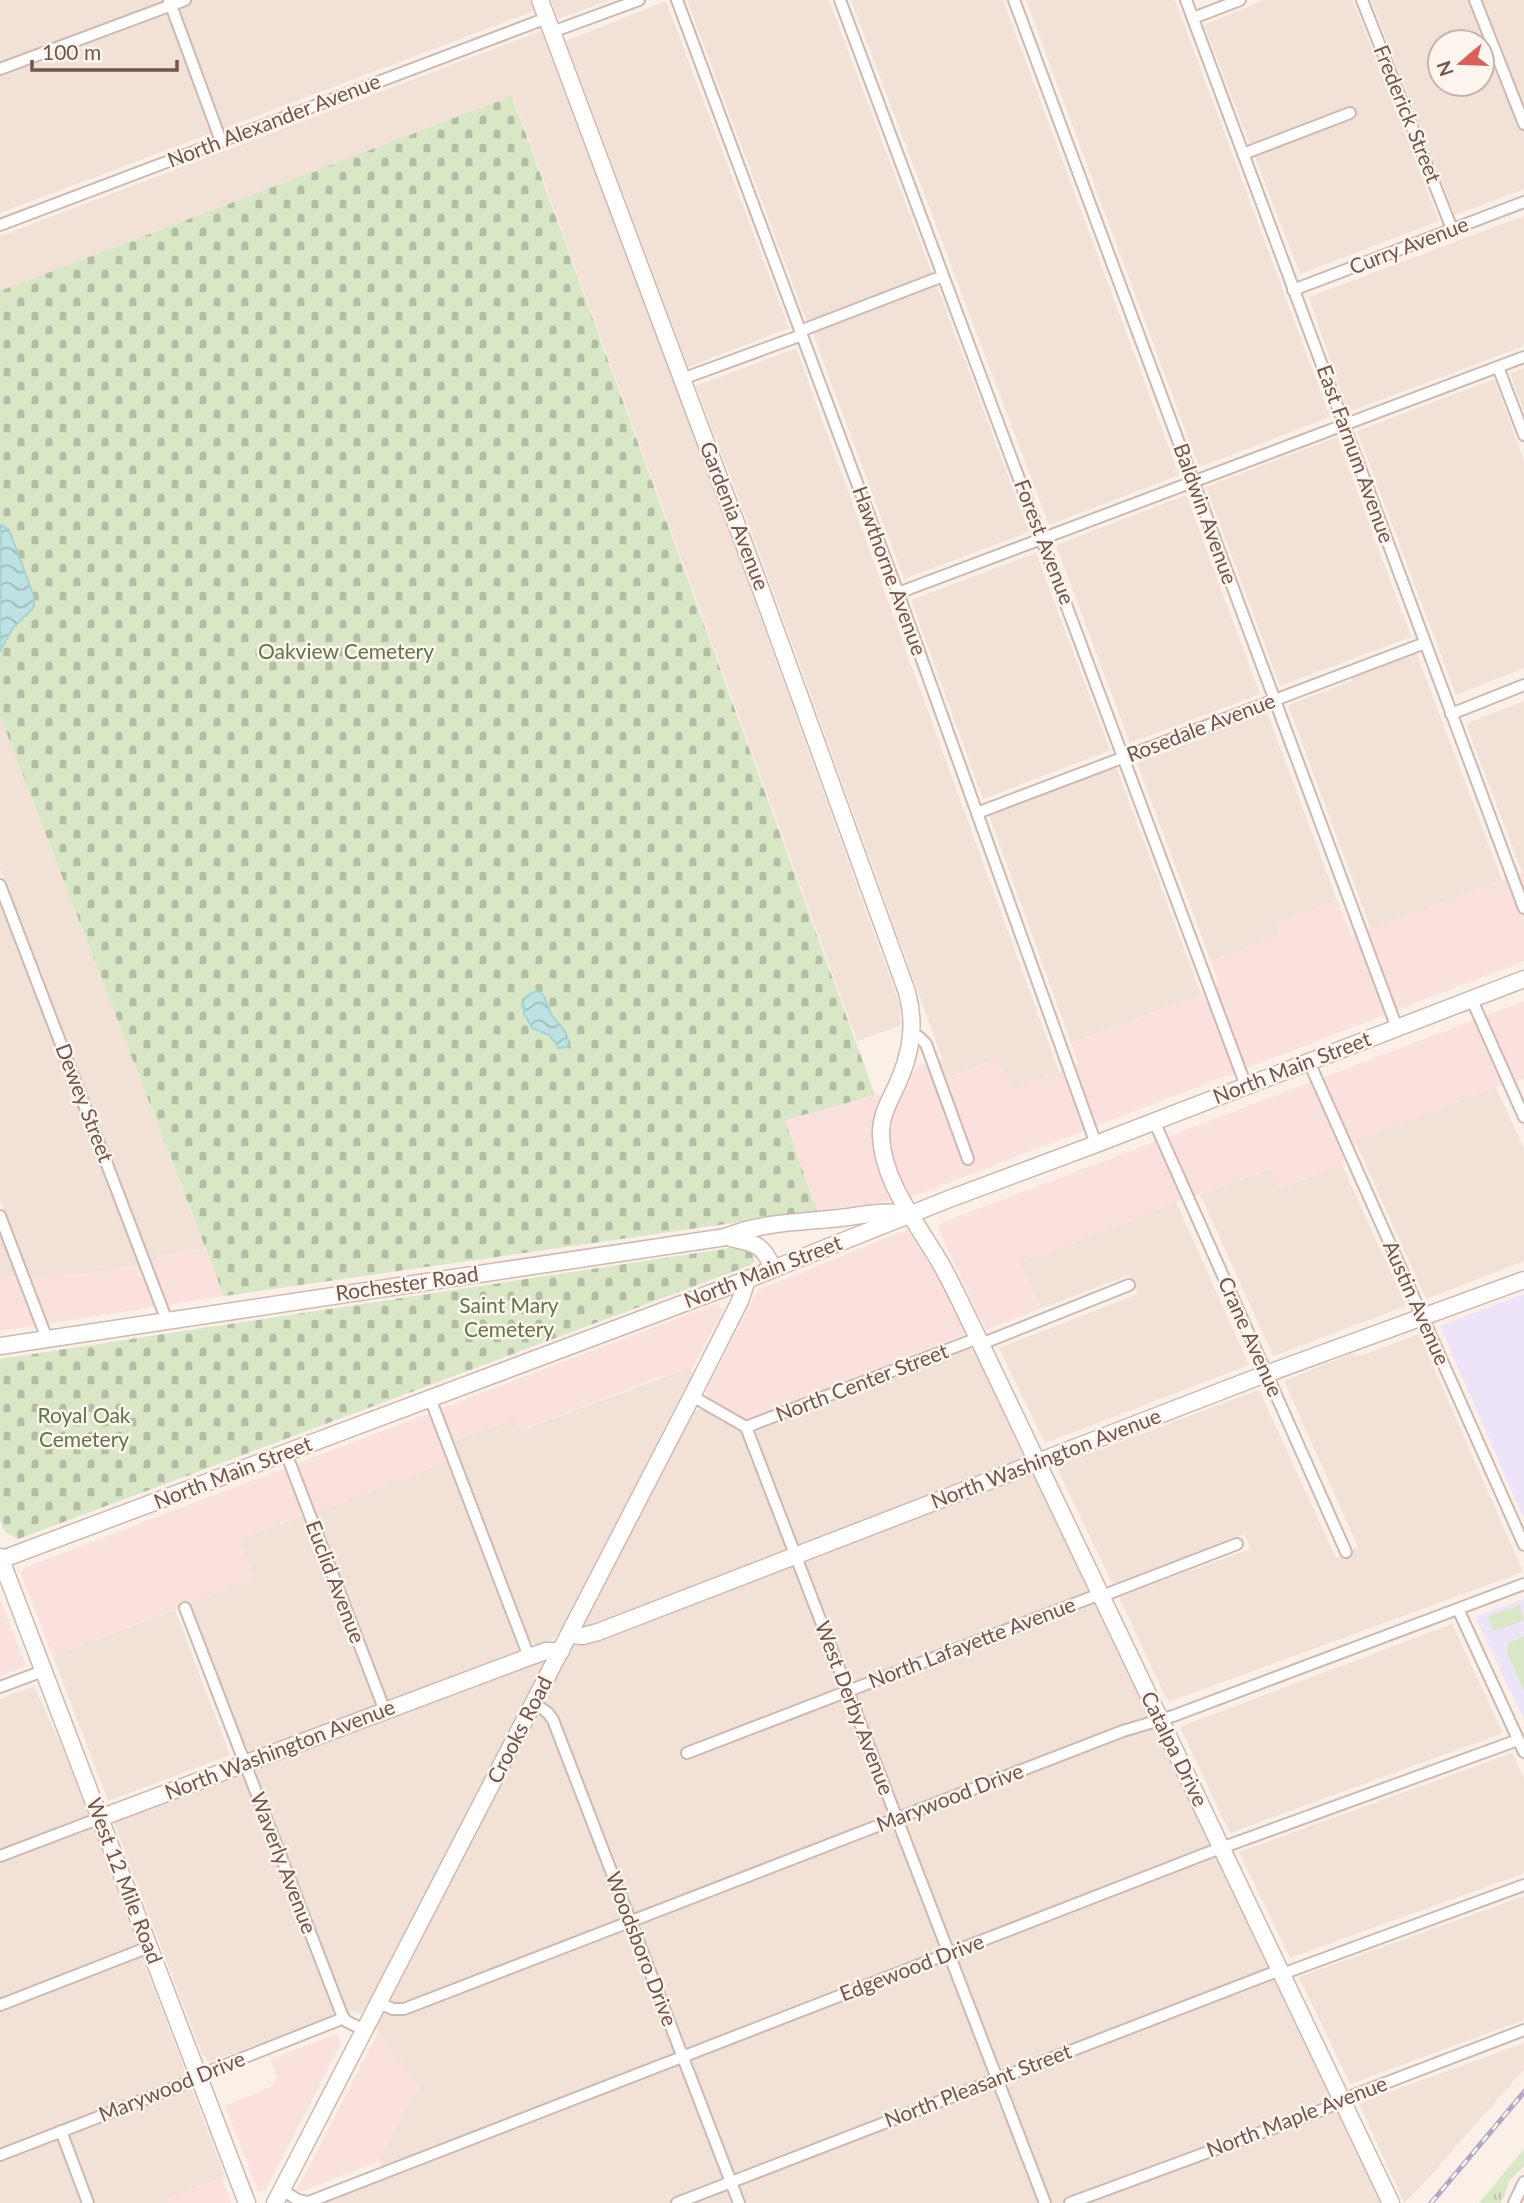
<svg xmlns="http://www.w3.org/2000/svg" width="1524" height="2203" font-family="Lato,sans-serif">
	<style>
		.residential { fill: #f1e1d7; fill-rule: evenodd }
		.commercial { fill: #fae1dd }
		.education { fill: #ede5f7 }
		.cemetery { fill: url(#cemetery-stones) }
		.park { fill: url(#park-tufts) }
		.pitch { fill: #d9e7c7 }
		.water { fill: url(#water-waves); stroke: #a5d3d3; stroke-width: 2 }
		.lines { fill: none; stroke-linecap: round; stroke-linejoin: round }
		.street-casing { stroke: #cdb9b2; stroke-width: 14 }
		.secondary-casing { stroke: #d0b8b0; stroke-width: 19 }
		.street { stroke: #fff; stroke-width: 10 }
		.secondary { stroke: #fff; stroke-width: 16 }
		.rail-casing { stroke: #b2a7c3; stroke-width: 5 }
		.rail { stroke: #fdf5ee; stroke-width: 2.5; stroke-dasharray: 8; stroke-linecap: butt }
		.labels { text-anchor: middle; stroke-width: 5; stroke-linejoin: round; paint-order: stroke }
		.street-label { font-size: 21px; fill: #72554e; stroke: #fdf5ee }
		.park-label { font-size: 21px; fill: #5e7747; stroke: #fdf5ee }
	</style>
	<defs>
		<pattern id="cemetery-stones" width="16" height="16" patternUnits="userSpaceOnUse" patternTransform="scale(1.75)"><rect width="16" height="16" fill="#d9e7c7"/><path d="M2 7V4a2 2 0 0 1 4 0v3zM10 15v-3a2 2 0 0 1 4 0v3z" fill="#b4bea4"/></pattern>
		<pattern id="park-tufts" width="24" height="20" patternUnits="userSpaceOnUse" patternTransform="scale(1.75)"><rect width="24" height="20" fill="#d9e7c7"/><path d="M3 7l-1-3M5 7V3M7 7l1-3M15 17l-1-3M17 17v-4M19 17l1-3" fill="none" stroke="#b4bea4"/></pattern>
		<pattern id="water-waves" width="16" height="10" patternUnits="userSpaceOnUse" patternTransform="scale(1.75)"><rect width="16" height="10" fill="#bee2e2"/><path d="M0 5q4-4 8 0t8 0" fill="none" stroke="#9fbab9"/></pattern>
	</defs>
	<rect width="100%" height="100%" fill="#faf0e8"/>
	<g class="residential">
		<polygon points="0,0 530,0 534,11 0,213"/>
		<polygon points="551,0 610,0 558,19"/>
		<polygon points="687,0 829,0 933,276 807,322"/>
		<polygon points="851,0 1003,0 1179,475 1049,525"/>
		<polygon points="1026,0 1175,0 1330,417 1199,467"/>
		<polygon points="1264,0 1353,0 1439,221 1300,274 1204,25"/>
		<path d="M1371,0H1524V189L1455,215ZM1440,42H1482V84H1440Z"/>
		<polygon points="666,1 789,328 688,367 566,41"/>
		<polygon points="541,31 709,475 899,1003 901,1025 857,1041 513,96 0,291 0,236"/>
		<polygon points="1524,216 1524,346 1348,412 1309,297"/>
		<polygon points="936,283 1029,532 904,579 812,331"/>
		<polygon points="796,348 1059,1072 1010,1090 998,1058 949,1077 758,549 696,386"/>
		<polygon points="1524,368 1524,412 1510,373"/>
		<polygon points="1494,379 1524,461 1524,668 1456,695 1357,431"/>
		<polygon points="1337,437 1411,637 1280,686 1206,487"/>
		<polygon points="1186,495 1260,694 1130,743 1056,545"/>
		<polygon points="1036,553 1110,750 983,799 911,600"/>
		<polygon points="1416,652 1502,880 1371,929 1288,705 1352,681 1351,676"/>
		<polygon points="1524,701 1524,872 1522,872 1466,724"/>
		<polygon points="1266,710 1337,900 1275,923 1279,934 1211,961 1137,763 1202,739 1201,734"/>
		<polygon points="0,716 205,1248 149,1257 0,869"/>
		<polygon points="1116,767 1201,994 1071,1043 989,815"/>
		<polygon points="0,901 140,1265 89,1273 30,1277 0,1200"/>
		<polygon points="1496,1087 1524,1149 1524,1261 1426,1299 1355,1141"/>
		<polygon points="1342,1165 1406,1306 1273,1356 1200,1194 1271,1169 1279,1189"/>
		<polygon points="1176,1202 1249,1365 1045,1443 999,1348 1138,1294 1129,1275 1042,1308 1020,1263 1111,1229"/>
		<polygon points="0,1233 17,1276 0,1279"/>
		<polygon points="1419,1334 1523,1572 1168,1702 1119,1597 1250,1549 1245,1534 1113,1585 1056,1466 1259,1390 1336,1558 1358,1547 1284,1381 1351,1354 1360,1356"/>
		<polygon points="967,1348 975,1350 1381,2203 319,2203 386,2177 379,2161 419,2085 375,2028 692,1414 697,1410 704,1410 736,1427 743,1435"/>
		<polygon points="690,1368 693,1373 557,1636 548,1643 537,1646 533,1644 526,1636 453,1441 515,1419 522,1430"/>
		<polygon points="448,1461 518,1650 516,1654 390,1701 385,1695 315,1513"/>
		<polygon points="304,1515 375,1704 373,1707 250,1753 246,1748 190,1603 254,1579 240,1539"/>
		<polygon points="175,1610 230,1755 108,1801 53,1656"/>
		<polygon points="1452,1624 1503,1733 1230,1833 1180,1727"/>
		<polygon points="538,1659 543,1662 542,1666 364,2010 360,2013 349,2012 344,2005 255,1773 255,1767"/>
		<polygon points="34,1686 65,1754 225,2177 167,2198 169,2203 0,2203 0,1699"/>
		<polygon points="1512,1753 1524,1778 1524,1873 1290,1958 1239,1852"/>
		<polygon points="241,1772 244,1776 334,2012 331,2016 309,2025 209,2062 202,2054 114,1823 116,1819"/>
		<polygon points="1524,1896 1524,2020 1350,2084 1299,1977"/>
		<polygon points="1524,2043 1524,2069 1424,2183 1404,2203 1359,2103"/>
	</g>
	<g class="commercial">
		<polygon points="1524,872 1524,961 917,1195 877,1203 817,1211 785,1119 875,1095 905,1093 916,1067 942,1058 950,1077 998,1058 1010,1090 1078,1064 1071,1043 1201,994 1219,984 1211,961 1278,934 1274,923 1337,900 1351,936"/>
		<polygon points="1524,1001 1524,1079 1496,1087 1356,1141 1342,1165 1279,1189 1271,1169 1176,1202 1111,1229 1021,1263 1042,1308 986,1330 938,1229 941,1223"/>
		<polygon points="909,1231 942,1285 966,1334 747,1420 709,1400 706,1391 758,1290 899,1233"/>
		<polygon points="205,1248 224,1296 0,1331 0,1279 17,1276 30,1277 89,1273 140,1265 149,1257"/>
		<polygon points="715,1304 724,1309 692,1369 657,1378 521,1430 514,1419 453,1441 448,1461 315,1513 303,1515 240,1539 255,1579 53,1656 21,1574 24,1568"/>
		<polygon points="0,1599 26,1666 0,1676"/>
		<polygon points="378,2033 420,2085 379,2161 300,2192 297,2190"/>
		<polygon points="337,2034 341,2043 265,2191 258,2191 225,2106 273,2086 277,2077 271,2059"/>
		<polygon points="222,2178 231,2203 169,2203 167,2198"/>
	</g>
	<g class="education">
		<polygon points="1524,1294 1524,1519 1440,1326"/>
		<polygon points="1524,1599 1524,1719 1475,1617"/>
	</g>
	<g class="cemetery">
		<polygon points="512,96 875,1095 785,1120 817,1211 224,1296 0,716 0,291"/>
		<polygon points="730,1248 751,1249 755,1261 751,1265 18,1539 5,1532 0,1519 0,1359"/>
	</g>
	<polygon class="park" points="1524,2149 1524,2166 1510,2180 1501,2203 1479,2203"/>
	<g class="pitch">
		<polygon points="1520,1605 1524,1620 1493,1632 1488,1616"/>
		<polygon points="1524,1636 1524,1691 1506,1650 1510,1642"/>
	</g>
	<g class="water">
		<polygon points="1,525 9,530 34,597 34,607 12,629 0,652"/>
		<polygon points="538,991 544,996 551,1014 566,1033 569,1043 567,1047 559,1048 549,1035 532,1028 524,1013 523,1001 531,993"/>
	</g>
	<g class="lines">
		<defs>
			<g id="street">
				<polyline points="169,0 221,141"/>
				<polyline points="677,0 898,593 1096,1144"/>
				<polyline points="840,0 1246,1086"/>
				<polyline points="1014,0 1397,1028"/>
				<polyline points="1186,0 1524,908"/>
				<polyline points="1362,0 1452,229"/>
				<polyline points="1475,0 1524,124"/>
				<polyline points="1193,18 1240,0"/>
				<polyline points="552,32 639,0"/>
				<polyline points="0,69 185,0"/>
				<polyline points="1243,154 1350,113"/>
				<polyline points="0,225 547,18"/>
				<polyline points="1293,290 1524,202"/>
				<polyline points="800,331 943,276"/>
				<polyline points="1498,367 1524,435"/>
				<polyline points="682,379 802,335"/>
				<polyline points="898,593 1524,357"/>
				<polyline points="1451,714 1524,685"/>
				<polyline points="977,813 1425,643"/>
				<polyline points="0,885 167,1321"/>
				<polyline points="1472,1000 1524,1117"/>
				<polyline points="913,1035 919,1037 926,1044 968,1159"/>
				<polyline points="1309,1062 1524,1545"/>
				<polyline points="1154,1121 1346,1552"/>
				<polyline points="0,1216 47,1339"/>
				<polyline points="981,1344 1129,1285"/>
				<polyline points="692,1396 746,1427 1045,2203"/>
				<polyline points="430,1398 529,1657"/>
				<polyline points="746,1427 978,1338"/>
				<polyline points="286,1453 385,1711"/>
				<polyline points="1102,1596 1237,1544"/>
				<polyline points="185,1608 342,2015 346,2021 364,2030"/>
				<polyline points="1458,1609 1524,1752"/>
				<polyline points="0,1687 43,1671"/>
				<polyline points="534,1703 548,1713 553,1720 739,2203"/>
				<polyline points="687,1753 1100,1594"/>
				<polyline points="0,1856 100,1818"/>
				<polyline points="1282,1974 1524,1885"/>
				<polyline points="378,2003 393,2009 404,2009 1123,1731 1173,1716 1524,1584"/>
				<polyline points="0,2005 149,1947"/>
				<polyline points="61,2131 88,2203"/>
				<polyline points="0,2155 179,2086 210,2071 344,2018"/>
				<polyline points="282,2190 298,2200 307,2202"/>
				<polyline points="306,2203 1210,1852 1518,1740"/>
				<polyline points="677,2203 1280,1970"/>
				<polyline points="1070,2203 1322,2110 1354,2095 1524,2030"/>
				<polyline points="1514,2203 1524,2182"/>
			</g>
			<g id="secondary">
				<path d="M540,0L760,587L907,992C916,1025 911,1054 897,1085C889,1102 880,1116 881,1136C883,1184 919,1225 942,1266C955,1289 966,1314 978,1338L1391,2203"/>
				<path d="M728,1236C762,1222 804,1222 840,1218C864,1215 885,1210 909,1214"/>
				<polyline points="763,1273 949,1199 1096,1144 1524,979"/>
				<path d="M0,1346L726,1237C752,1243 763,1242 773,1269L763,1273"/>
				<polyline points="0,1557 247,2203"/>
				<polyline points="0,1560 751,1278"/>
				<polyline points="569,1635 583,1636 598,1632 1255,1378 1524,1280"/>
				<polyline points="100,1818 529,1657 546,1651 561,1651"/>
				<polyline points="275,2203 692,1396 740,1301 747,1280 773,1269"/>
			</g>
		</defs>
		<use href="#street" class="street-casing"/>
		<use href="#secondary" class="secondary-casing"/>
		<use href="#street" class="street"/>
		<use href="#secondary" class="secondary"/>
		<defs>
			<polyline id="rail" points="1431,2203 1524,2092"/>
		</defs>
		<use href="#rail" class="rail-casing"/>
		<use href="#rail" class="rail"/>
	</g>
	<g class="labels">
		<g class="street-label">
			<text transform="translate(1407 114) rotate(68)" y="7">Frederick Street</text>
			<text transform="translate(274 121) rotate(-21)" y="7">North Alexander Avenue</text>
			<text transform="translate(1409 246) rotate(-21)" y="7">Curry Avenue</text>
			<text transform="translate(1355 454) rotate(70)" y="7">East Farnum Avenue</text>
			<text transform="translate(1205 514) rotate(70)" y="7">Baldwin Avenue</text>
			<text transform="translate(734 516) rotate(69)" y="7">Gardenia Avenue</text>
			<text transform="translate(1044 542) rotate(69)" y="7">Forest Avenue</text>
			<text transform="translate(889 571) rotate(70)" y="7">Hawthorne Avenue</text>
			<text transform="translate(1201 728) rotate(-21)" y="7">Rosedale Avenue</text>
			<text transform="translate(1292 1068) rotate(-21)" y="7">North Main Street</text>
			<text transform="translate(84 1103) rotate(69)" y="7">Dewey Street</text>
			<text transform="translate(763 1272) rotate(-21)" y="7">North Main Street</text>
			<text transform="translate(407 1284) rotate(-8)" y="7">Rochester Road</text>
			<text transform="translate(1416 1303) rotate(66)" y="7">Austin Avenue</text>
			<text transform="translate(1250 1337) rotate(66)" y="7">Crane Avenue</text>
			<text transform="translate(862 1383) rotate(-21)" y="7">North Center Street</text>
			<text transform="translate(1046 1459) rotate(-21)" y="7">North Washington Avenue</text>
			<text transform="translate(233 1473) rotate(-21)" y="7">North Main Street</text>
			<text transform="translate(335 1582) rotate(69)" y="7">Euclid Avenue</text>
			<text transform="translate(972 1643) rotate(-21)" y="7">North Lafayette Avenue</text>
			<text transform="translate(854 1708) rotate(69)" y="7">West Derby Avenue</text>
			<text transform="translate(520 1730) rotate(-63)" y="7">Crooks Road</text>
			<text transform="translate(1174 1749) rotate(64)" y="7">Catalpa Drive</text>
			<text transform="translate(280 1750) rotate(-21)" y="7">North Washington Avenue</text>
			<text transform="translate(950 1798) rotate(-21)" y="7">Marywood Drive</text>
			<text transform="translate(283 1863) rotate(69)" y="7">Waverly Avenue</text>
			<text transform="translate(124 1881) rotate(69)" y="7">West 12 Mile Road</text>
			<text transform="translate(641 1949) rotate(69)" y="7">Woodsboro Drive</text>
			<text transform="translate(912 1968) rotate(-21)" y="7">Edgewood Drive</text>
			<text transform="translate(978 2086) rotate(-21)" y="7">North Pleasant Street</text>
			<text transform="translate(172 2087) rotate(-22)" y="7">Marywood Drive</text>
			<text transform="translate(1297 2117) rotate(-21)" y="7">North Maple Avenue</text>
		</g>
		<g class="park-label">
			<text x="346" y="659">Oakview Cemetery</text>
			<text x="509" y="1313">Saint Mary<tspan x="509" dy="24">Cemetery</tspan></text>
			<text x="84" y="1423">Royal Oak<tspan x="84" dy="24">Cemetery</tspan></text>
		</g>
	</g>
	<g transform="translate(1461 63) rotate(251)"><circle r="33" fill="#fdf5ee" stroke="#c5b5ae" stroke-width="2"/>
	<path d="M0-5L12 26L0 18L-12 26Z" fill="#d86059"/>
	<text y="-10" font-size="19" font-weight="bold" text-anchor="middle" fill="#72554e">N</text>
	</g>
	<path d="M32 60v10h145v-10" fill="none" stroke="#72554e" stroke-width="3.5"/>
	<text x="42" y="60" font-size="21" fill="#72554e" stroke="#fdf5ee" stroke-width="5" paint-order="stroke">100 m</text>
</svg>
